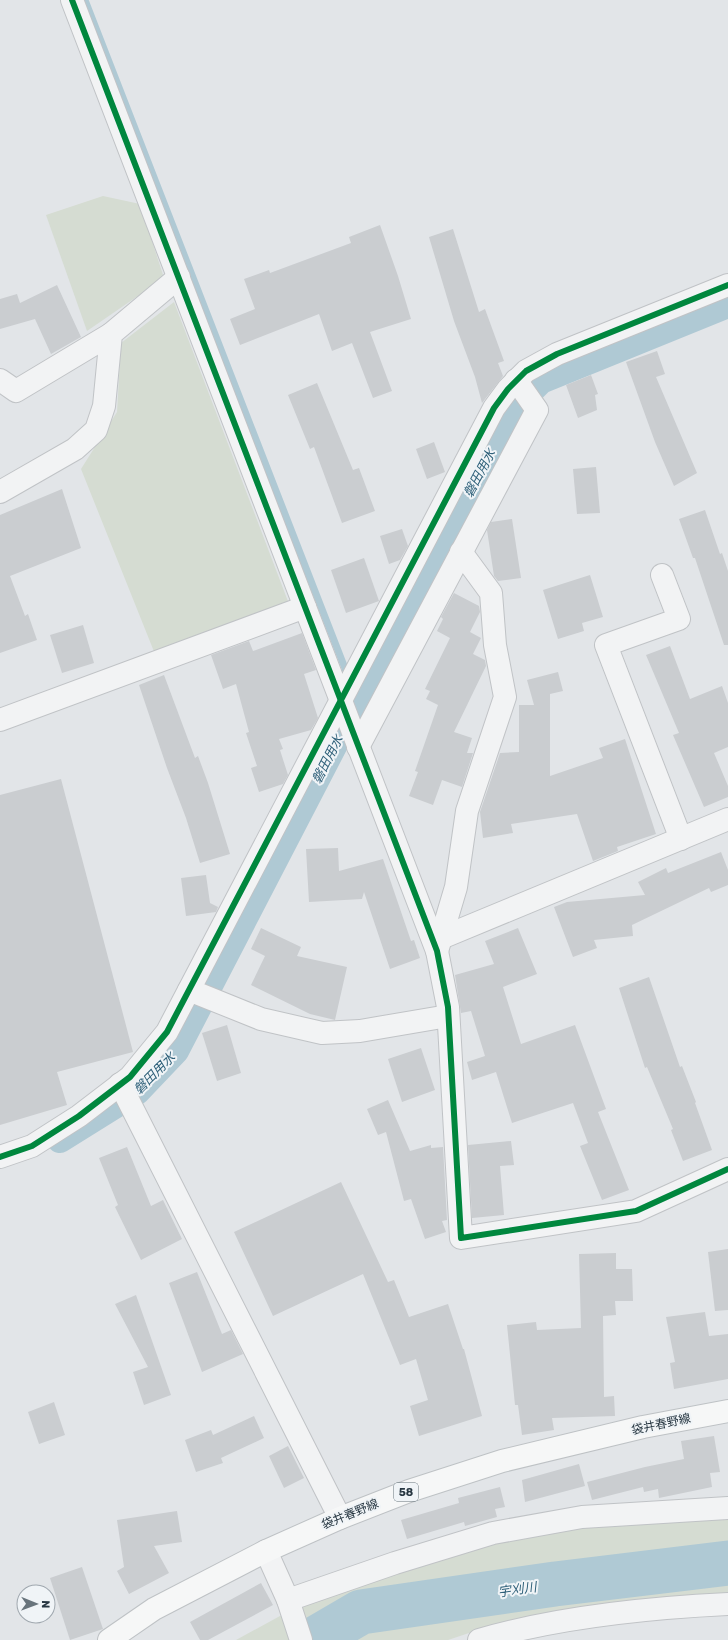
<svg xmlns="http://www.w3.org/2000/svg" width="728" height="1640" font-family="Rubik,'Noto Sans JP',sans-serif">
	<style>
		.green { fill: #d5dcd2 }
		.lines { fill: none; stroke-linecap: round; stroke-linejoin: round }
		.stream { stroke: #afc9d4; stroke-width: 7 }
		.canal { stroke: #afc9d4; stroke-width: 26 }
		.river { stroke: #afc9d4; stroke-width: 45 }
		.building { fill: #cacdd0 }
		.minor-casing { stroke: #c0c3c6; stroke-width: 24 }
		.primary-casing { stroke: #bec2c5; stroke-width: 24 }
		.minor { stroke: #f2f3f4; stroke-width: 22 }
		.primary { stroke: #f6f7f7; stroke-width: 22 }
		.cycleway-casing { stroke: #f0f4f7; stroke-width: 8 }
		.cycleway { stroke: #00873e; stroke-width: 6 }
		.labels { text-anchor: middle; stroke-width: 4; stroke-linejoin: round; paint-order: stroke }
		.shield { fill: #f0f4f7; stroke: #637078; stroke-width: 1 }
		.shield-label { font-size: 11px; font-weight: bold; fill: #273742 }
		.street-label { font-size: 12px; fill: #273742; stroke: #f0f4f7 }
		.water-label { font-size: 13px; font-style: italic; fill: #2f6079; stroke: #f0f4f7 }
	</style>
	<rect width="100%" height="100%" fill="#e2e5e8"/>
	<g class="green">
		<polygon points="103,196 140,204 164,278 87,331 46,215"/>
		<polygon points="174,302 289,604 155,654 81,469 117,412 121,343"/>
		<polygon points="728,1517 728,1597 484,1628 448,1640 236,1640 300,1605 565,1520"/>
	</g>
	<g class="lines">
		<g class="stream">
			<polyline points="85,0 348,676"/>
			<polyline points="353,687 358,700"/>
		</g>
		<polyline class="canal" points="60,1140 137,1092 176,1051 358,700 513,409 541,381 728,305"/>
		<polyline class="river" points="313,1640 361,1612 555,1584 728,1563"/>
	</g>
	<g class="building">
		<polygon points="380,225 398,276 411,319 370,332 392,391 373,398 352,343 332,351 319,314 240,345 230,319 255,309 244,279 269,270 270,273 351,243 349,237"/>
		<polygon points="453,229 479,312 485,309 504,361 498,363 503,376 482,403 475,377 454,321 429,237"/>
		<polygon points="57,285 81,337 51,354 35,319 0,329 0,299 17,294 20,303"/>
		<polygon points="657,351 665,374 656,377 697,473 674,486 655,442 626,362"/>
		<polygon points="591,375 598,394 595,395 597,410 578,418 566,385"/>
		<polygon points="317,383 353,470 359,468 375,511 342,523 314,447 310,449 288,395"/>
		<polygon points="434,442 445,472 427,479 416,449"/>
		<polygon points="596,467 600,513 577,514 573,469"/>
		<polygon points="62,489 81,548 10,576 25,616 28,614 37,640 0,653 0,515"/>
		<polygon points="705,510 720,554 722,553 728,571 728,645 724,645 695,558 693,558 679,519"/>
		<polygon points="512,519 521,578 498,581 494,576 487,530 491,522"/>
		<polygon points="402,529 408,546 400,560 389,564 380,536"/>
		<polygon points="364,558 379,601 346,613 331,570"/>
		<polygon points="590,575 603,617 582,623 584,631 558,639 543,590"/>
		<polygon points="454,593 479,606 480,612 470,632 481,638 473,654 485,660 486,666 454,732 472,738 467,753 473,753 462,787 442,780 433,805 409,796 418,772 415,771 438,705 426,699 430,691 425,689 450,638 437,631 443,619 441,617"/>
		<polygon points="83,625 94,663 62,673 50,635"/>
		<polygon points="302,633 316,670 304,674 318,718 311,730 279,739 283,749 280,750 288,775 283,784 259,792 251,768 257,766 246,733 249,732 236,684 223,689 211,655 249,641 253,651"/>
		<polygon points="670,646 690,699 722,686 728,703 728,747 714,753 728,786 728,797 704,807 673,735 679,733 646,655"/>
		<polygon points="558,672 563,691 550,694 550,776 603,758 599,748 625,739 656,834 617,847 618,851 593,861 577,814 511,824 513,833 483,838 480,812 500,753 519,752 519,705 534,705 527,680"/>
		<polygon points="164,675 195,758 198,756 208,783 230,854 200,863 186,818 167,768 139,685"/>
		<polygon points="61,779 133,1052 57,1072 67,1105 0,1125 0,795"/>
		<polygon points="338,848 339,871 383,859 411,941 414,940 420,958 390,969 364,892 362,899 309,902 306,849"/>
		<polygon points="721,852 728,870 728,885 711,892 709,888 632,925 633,936 594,940 597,948 573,957 554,907 567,902 645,895 638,882 666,868 668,873"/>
		<polygon points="206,875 210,903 218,907 216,912 186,916 181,878"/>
		<polygon points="261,928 301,947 297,956 347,967 335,1020 310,1014 251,985 265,956 251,949"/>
		<polygon points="518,928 537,974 503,987 521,1044 575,1025 606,1109 598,1112 629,1190 602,1200 580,1146 588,1143 573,1103 512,1123 496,1072 472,1080 467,1062 485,1056 471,1011 461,1013 455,975 494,964 485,941"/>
		<polygon points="649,977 680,1067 682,1066 696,1102 695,1103 712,1150 683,1161 671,1130 673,1129 647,1067 645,1068 619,988"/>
		<polygon points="227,1025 241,1073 217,1081 202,1033"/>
		<polygon points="421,1048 435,1090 402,1102 388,1059"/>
		<polygon points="388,1100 410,1151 431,1145 431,1148 443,1147 447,1220 442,1221 446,1232 425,1239 411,1199 404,1201 386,1132 378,1135 367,1109"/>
		<polygon points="511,1141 514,1165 500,1166 504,1215 472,1218 468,1145"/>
		<polygon points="127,1147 151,1206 163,1200 182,1239 141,1260 115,1207 118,1205 99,1158"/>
		<polygon points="341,1182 388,1282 394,1280 409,1317 448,1304 463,1349 464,1349 482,1416 419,1436 410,1406 428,1400 416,1359 400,1365 363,1274 273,1316 234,1232"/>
		<polygon points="728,1249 728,1310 715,1311 708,1252"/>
		<polygon points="616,1253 616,1269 632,1269 633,1301 615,1301 616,1315 603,1316 604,1397 614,1396 615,1416 552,1418 554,1430 522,1435 518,1405 515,1405 507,1325 536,1322 537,1330 581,1328 579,1254"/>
		<polygon points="197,1272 222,1334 231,1330 243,1354 202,1372 169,1283"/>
		<polygon points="136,1295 171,1395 144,1405 133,1372 148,1367 115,1304"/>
		<polygon points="705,1312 709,1336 728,1334 728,1379 674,1389 670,1363 675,1362 666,1317"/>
		<polygon points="54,1402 65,1435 39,1444 28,1412"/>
		<polygon points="254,1416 264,1438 221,1458 223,1463 196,1472 185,1440 211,1430 213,1435"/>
		<polygon points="714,1436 720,1472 710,1473 712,1487 659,1498 658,1489 644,1492 643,1487 592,1500 587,1482 645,1467 684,1459 681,1441"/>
		<polygon points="288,1446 304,1478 284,1488 269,1456"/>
		<polygon points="579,1464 585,1486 525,1502 522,1480"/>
		<polygon points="500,1487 505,1507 495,1509 497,1517 465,1526 464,1522 407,1539 401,1520 459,1503 458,1498"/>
		<polygon points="177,1511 182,1542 154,1546 169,1573 129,1594 117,1571 124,1567 117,1520"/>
		<polygon points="82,1567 103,1629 70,1640 50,1578"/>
		<polygon points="261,1583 273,1605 208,1640 200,1640 190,1622"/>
	</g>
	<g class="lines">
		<defs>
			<g id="minor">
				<polyline points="72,0 437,951 448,1007 461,1238 636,1211 728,1169"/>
				<polyline points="0,380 16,391 111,334"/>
				<polyline points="0,492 75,449 96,430 104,406 111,334 179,277"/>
				<polyline points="662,575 679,619 606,645 681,839"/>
				<polyline points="0,720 305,607"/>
				<polyline points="358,747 537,410 516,380"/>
				<polyline points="441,938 728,819"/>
				<polyline points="437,951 456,887 467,811 505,697 495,645 491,593 461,552"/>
				<polyline points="189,990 261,1019 322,1033 360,1031 448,1016"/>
				<polyline points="120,1084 340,1518"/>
				<polyline points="0,1157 32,1146 79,1116 130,1077 167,1032 494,408 508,389 526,371 557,354 728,285"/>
				<polyline points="266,1551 288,1600 301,1640"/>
				<polyline points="288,1600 395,1563 493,1533 582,1517 728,1508"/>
				<path d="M479,1640C558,1617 646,1608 728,1604"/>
			</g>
			<polyline id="primary" points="109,1640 154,1609 266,1551 340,1518 409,1491 502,1461 643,1427 728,1411"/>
		</defs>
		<use href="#minor" class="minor-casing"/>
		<use href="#primary" class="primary-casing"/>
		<use href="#minor" class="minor"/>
		<use href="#primary" class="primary"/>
		<defs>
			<g id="cycleway">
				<polyline points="72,0 437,951 448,1007 461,1238 636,1211 728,1169"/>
				<polyline points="0,1157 32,1146 79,1116 130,1077 167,1032 494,408 508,389 526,371 557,354 728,285"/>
			</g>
		</defs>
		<use href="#cycleway" class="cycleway-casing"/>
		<use href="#cycleway" class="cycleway"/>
	</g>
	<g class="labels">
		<rect class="shield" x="394" y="1483" width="24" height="18" rx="3"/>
		<g class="shield-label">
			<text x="406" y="1496">58</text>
		</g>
		<g class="street-label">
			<text transform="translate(661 1424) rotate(-12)" y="4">袋井春野線</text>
			<text transform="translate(350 1514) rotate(-22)" y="4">袋井春野線</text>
		</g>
		<g class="water-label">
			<text transform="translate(479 473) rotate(-62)" y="5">磐田用水</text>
			<text transform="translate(327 759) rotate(-63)" y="5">磐田用水</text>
			<text transform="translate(154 1073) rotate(-45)" y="5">磐田用水</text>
			<text transform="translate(517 1589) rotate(-8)" y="5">宇刈川</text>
		</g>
	</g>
	<g transform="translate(36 1604) rotate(91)"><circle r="19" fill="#f0f4f7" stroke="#a0a8af"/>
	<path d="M0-3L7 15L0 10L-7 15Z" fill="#68747c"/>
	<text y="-6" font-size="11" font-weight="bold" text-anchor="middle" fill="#273742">N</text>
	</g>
</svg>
